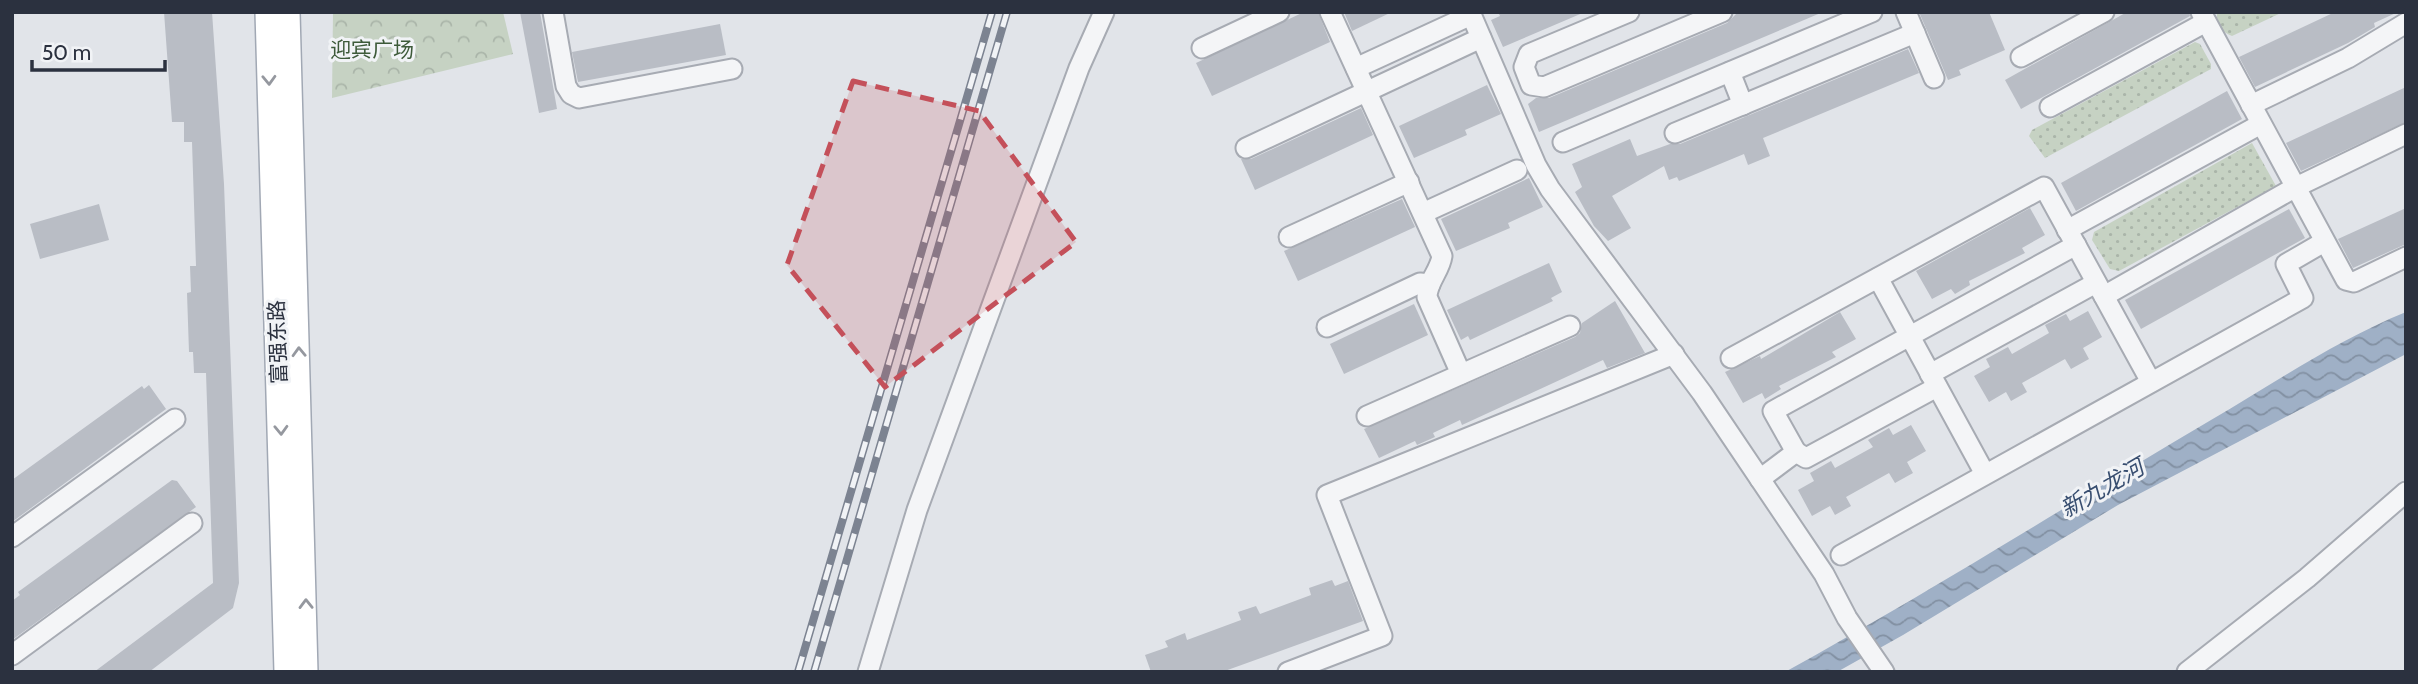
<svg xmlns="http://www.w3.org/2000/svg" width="2418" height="684" font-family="Cabin,'Noto Sans SC',sans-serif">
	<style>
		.grass { fill: url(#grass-dots) }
		.park { fill: url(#park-crowns) }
		.water { fill: url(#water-waves) }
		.building { fill: #b9bdc5 }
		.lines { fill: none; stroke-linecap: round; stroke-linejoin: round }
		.minor-casing { stroke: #a7abb3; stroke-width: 23 }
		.major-casing { stroke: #a1a8b4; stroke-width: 26 }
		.minor { stroke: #f4f5f7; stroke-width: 19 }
		.major { stroke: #fff; stroke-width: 23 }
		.rail-casing { stroke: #7c8391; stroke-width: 8 }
		.rail { stroke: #f1f3f6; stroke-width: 5; stroke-dasharray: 16; stroke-linecap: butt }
		.oneway { stroke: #95989f }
		.marked { fill: #c4505a; fill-opacity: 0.2; stroke: #c4505a; stroke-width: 5; stroke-dasharray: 14 9; stroke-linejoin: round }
		.labels { text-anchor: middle; stroke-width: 6; stroke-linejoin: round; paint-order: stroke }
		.park-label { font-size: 21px; fill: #3d5a39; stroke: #f1f3f6 }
		.street-label { font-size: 21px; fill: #2b313f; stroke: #f1f3f6 }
		.water-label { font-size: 23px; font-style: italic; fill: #384e70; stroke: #f1f3f6 }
	</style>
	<defs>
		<pattern id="grass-dots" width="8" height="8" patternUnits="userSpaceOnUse" patternTransform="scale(1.75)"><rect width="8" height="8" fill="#c6d2c3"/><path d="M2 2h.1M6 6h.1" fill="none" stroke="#aab5a9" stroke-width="1.8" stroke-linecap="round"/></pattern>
		<pattern id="park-crowns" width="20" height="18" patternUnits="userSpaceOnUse" patternTransform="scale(1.75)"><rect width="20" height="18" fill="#c6d2c3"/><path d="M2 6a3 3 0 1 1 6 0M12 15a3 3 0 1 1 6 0" fill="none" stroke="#aab5a9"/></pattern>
		<pattern id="water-waves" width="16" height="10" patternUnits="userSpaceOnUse" patternTransform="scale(1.75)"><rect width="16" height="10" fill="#9fb0c6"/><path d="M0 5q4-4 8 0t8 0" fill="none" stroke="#8290a2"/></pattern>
	</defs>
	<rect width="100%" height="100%" fill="#e1e4e9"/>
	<g class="grass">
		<path d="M2217,12H2283L2232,36C2221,32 2216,24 2217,12Z"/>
		<polygon points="2195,42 2200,44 2211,64 2211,69 2045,158 2029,136 2032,130"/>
		<polygon points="2252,143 2276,186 2119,271 2110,269 2092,240 2094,232"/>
	</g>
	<polygon class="park" points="333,12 503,12 513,54 332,98"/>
	<path class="water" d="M2406,312V354L2118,505L1903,635L1837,672H1785C1930,592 2069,504 2211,420C2274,383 2337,340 2406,312Z"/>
	<g class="building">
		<polygon points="164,12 212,12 224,184 239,583 233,608 149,672 94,672 213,583 206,373 194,373 193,352 189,352 187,293 191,292 190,266 196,266 192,142 184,142 184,122 172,122"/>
		<polygon points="520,12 540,12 557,109 539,113"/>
		<polygon points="1304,12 1318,12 1330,42 1212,96 1196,63"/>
		<polygon points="1344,12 1392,12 1352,31"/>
		<polygon points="1498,12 1585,12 1503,47 1491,20 1500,16"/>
		<polygon points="1738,12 1823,12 1539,132 1528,104 1536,98 1549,98 1727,23"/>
		<polygon points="1919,12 1989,12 2005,50 1959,70 1961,75 1948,80"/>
		<polygon points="2127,12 2189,12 2190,16 2021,109 2005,80"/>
		<polygon points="2335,12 2398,12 2374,23 2375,27 2348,43 2255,87 2239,57"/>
		<polygon points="720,24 726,55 578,82 572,52"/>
		<polygon points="1908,49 1919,73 1763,138 1770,156 1748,165 1744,154 1679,181 1677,177 1669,180 1664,166 1612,196 1631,228 1608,241 1594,226 1575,192 1582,187 1572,164 1630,139 1637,156 1670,144 1680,144"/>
		<polygon points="1487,85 1501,114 1465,130 1467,135 1414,158 1399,126"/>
		<polygon points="2406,87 2406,122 2301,171 2286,143"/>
		<polygon points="2227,91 2242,119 2076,211 2061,183"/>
		<polygon points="1361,108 1373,135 1255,190 1241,159 1251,159"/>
		<polygon points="1529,178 1543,207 1508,223 1510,228 1456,251 1441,219"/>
		<polygon points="1402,199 1415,227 1298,281 1284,251"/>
		<polygon points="99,204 109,240 40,259 30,224"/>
		<polygon points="2030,208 2045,235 2022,248 2025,253 1969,281 1970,285 1955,294 1951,289 1932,299 1916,271"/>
		<polygon points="2406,208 2406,244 2353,268 2338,239"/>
		<polygon points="2289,209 2305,238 2141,329 2125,300"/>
		<polygon points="1549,263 1562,292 1551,298 1553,301 1470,340 1468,336 1461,340 1447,310"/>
		<polygon points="1615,301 1645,353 1607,368 1603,360 1462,425 1460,420 1433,433 1435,437 1417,445 1415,441 1379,458 1364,429 1575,337 1580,333 1582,323"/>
		<polygon points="1414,304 1428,335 1344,374 1330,344"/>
		<polygon points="2088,311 2102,337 2083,348 2089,359 2071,369 2065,359 2022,383 2027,392 2011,401 2006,392 1989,402 1974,376 1990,367 1986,359 2008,347 2012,354 2049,333 2045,325 2066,314 2070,321"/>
		<polygon points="1840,312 1856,339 1832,352 1836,357 1779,386 1781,389 1765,399 1762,393 1743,403 1725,372 1760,356 1761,359"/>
		<polygon points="149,385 166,409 12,522 12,480 142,386 144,389"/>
		<polygon points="1911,425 1926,451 1907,462 1913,473 1895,483 1889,473 1846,497 1851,506 1835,515 1830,506 1812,516 1798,490 1814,481 1810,473 1831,461 1835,468 1873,447 1868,440 1889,428 1893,435"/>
		<polygon points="172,480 177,481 196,507 12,640 12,601 20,595 18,592"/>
		<polygon points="1332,580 1335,586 1348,581 1363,621 1222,672 1151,672 1145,655 1168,647 1165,641 1185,633 1187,640 1241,620 1238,612 1256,606 1260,614 1311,595 1309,588"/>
	</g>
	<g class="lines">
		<defs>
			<g id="minor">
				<polyline points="553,12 566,86 571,94 579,98 732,69"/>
				<path d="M1330,12L1442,256C1440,271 1427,282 1427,297L1461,374"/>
				<polyline points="1470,12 1536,165 1550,189 1702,393 1824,574 1847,618 1884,672"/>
				<polyline points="1629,12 1529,54 1524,67 1531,85 1544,87 1722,12"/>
				<polyline points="1906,12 1934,78"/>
				<polyline points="2201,12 2346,280 2354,282 2406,257"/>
				<polyline points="1202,48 1279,12"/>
				<polyline points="2021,57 2104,12"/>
				<polyline points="1356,68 1471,15"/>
				<polyline points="1730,72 1743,105"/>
				<polyline points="2251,105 2348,58 2406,23"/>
				<polyline points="2050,107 2206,22"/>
				<polyline points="1675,133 1915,33"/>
				<polyline points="1563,142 1872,12"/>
				<polyline points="1246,148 1481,38"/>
				<polyline points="1423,213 1517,170"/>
				<polyline points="2067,230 2261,124"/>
				<polyline points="1289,237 1409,182"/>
				<polyline points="1878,278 1985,474"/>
				<polyline points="2104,296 2294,188 2406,134"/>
				<polyline points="1327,327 1420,283 1430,284"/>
				<polyline points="1731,358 2044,187 2151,382"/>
				<polyline points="1930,374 2096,283"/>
				<polyline points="1367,416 1570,326"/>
				<polyline points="1796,452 1806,458 1937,387"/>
				<polyline points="1760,479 1796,452 1773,411 2076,245"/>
				<polyline points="12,537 175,419"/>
				<polyline points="1841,555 2303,298 2286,264 2324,242"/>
				<polyline points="12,655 192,523"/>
				<polyline points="868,672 917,510 1079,68 1104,12"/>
				<polyline points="1288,672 1382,636 1327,495 1674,354"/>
				<polyline points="2187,672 2307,578 2406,492"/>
			</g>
			<g id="major">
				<polyline points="267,12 286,672"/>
				<polyline points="288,12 306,672"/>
			</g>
		</defs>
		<use href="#minor" class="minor-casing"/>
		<use href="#major" class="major-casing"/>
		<use href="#minor" class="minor"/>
		<use href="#major" class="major"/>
		<defs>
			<g id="rail">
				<polyline points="798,672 992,12"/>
				<polyline points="814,672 1007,12"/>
			</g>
		</defs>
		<use href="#rail" class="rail-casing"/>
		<use href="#rail" class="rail"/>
	</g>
	<defs><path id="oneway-chevron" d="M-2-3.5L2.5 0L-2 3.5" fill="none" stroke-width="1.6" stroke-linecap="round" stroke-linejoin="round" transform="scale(1.75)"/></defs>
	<g class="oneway">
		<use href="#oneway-chevron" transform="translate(269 80) rotate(88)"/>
		<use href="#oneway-chevron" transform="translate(299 352) rotate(-92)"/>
		<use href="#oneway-chevron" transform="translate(281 430) rotate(88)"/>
		<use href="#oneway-chevron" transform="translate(306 604) rotate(-91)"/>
	</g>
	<path class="marked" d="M853,81L979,111L1076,242L885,387L787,265Z"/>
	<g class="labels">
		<g class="park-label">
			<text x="372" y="57">迎宾广场</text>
		</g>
		<g class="street-label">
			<text transform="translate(278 342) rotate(-92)" y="7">富强东路</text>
		</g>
		<g class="water-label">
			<text transform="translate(2102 488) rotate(-30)" y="8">新九龙河</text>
		</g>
	</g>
	<rect width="2418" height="684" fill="none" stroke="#2b313f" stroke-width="28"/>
	<path d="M32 60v10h133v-10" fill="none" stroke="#2b313f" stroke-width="3.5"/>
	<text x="42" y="60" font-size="21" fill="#2b313f" stroke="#f1f3f6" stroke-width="5" paint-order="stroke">50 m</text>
</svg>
